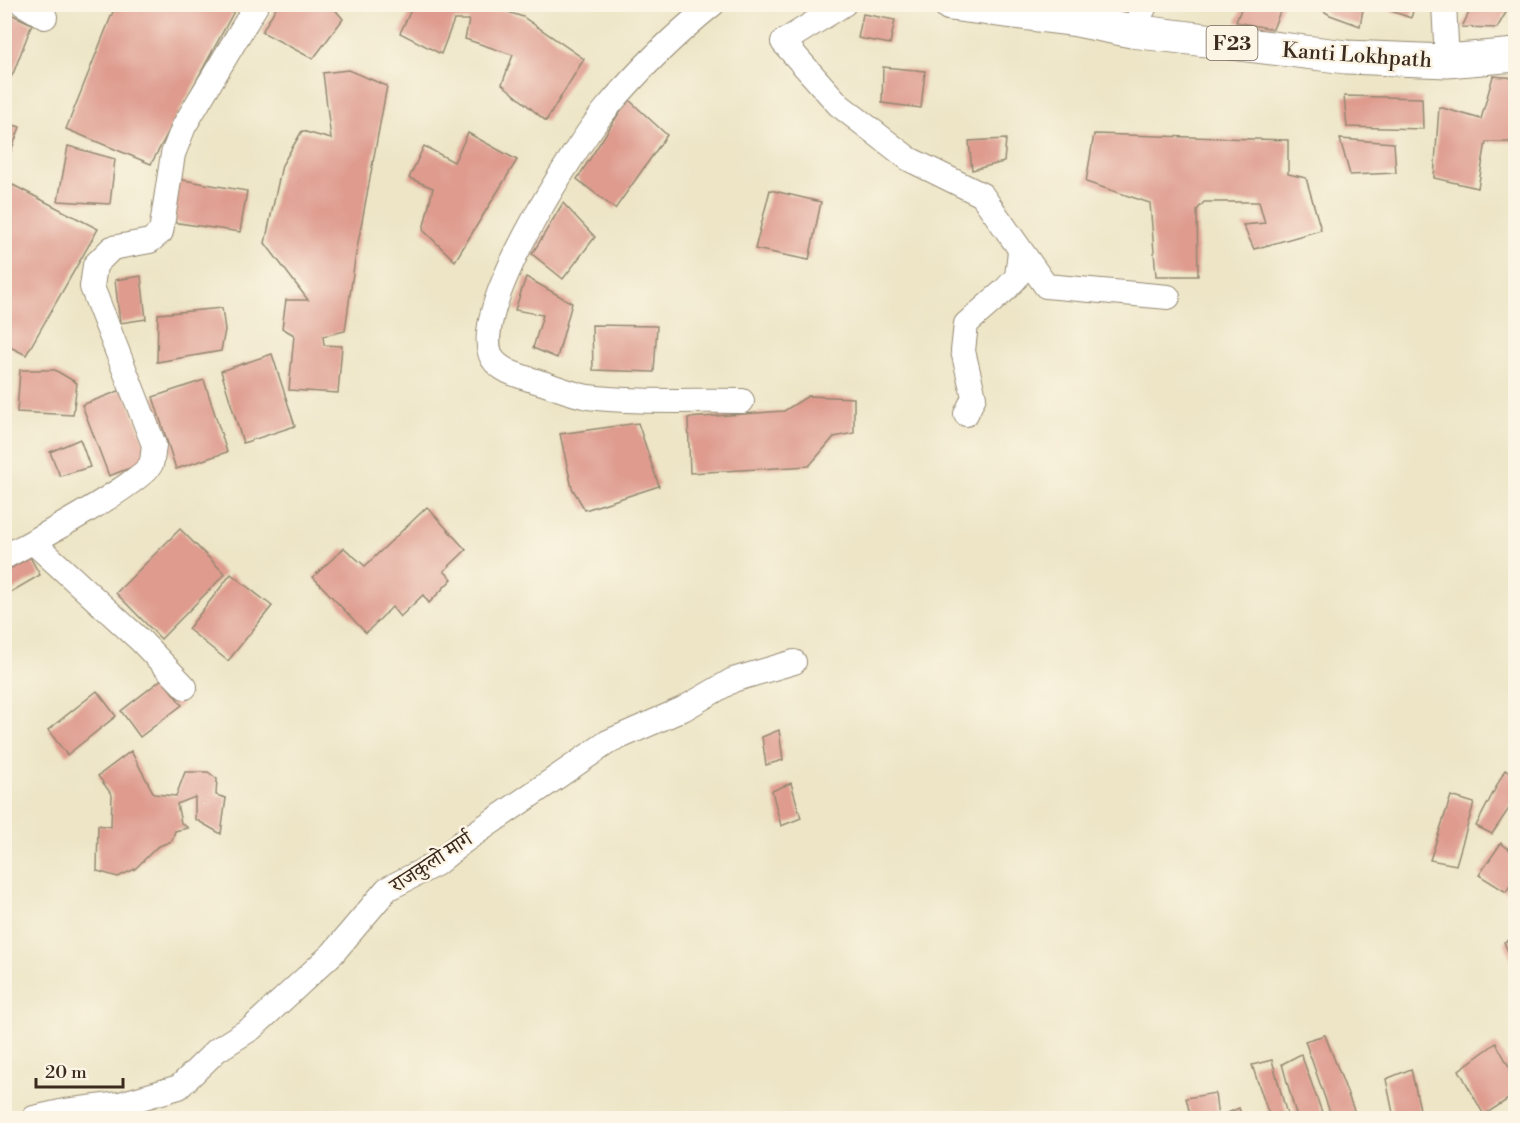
<svg xmlns="http://www.w3.org/2000/svg" width="1520" height="1123" font-family="'Libre Bodoni','Noto Serif Devanagari',serif">
	<style>
		.building { fill: #de9b8e }
		.lines { fill: none; stroke-linecap: round; stroke-linejoin: round }
		.minor-casing { stroke: #948872; stroke-width: 26 }
		.primary-casing { stroke: #948872; stroke-width: 35 }
		.minor { stroke: #fff; stroke-width: 24 }
		.primary { stroke: #fff; stroke-width: 33 }
		.labels { text-anchor: middle; stroke-width: 5; stroke-linejoin: round; paint-order: stroke }
		.shield { fill: #fcf5e5; stroke: #75675a; stroke-width: 1.5 }
		.shield-label { font-size: 20px; font-weight: bold; fill: #3b2a1e }
		.street-label { font-size: 21px; fill: #3b2a1e; stroke: #fcf5e5 }
	</style>
	<rect width="100%" height="100%" fill="#fcf5e5"/>
	<filter id="ink" filterUnits="userSpaceOnUse"><feTurbulence type="fractalNoise" baseFrequency=".0167" numOctaves="2"/><feDisplacementMap in="SourceGraphic" scale="12" xChannelSelector="R" yChannelSelector="G"/><feConvolveMatrix kernelMatrix="1 2 1 2 8 2 1 2 1" color-interpolation-filters="sRGB"/></filter>
	<filter id="wash" filterUnits="userSpaceOnUse"><feTurbulence type="fractalNoise" baseFrequency=".008" numOctaves="4" result="noise"/><feDisplacementMap in="SourceGraphic" scale="24" xChannelSelector="R" yChannelSelector="G"/><feGaussianBlur stdDeviation="1.35" result="paint"/><feColorMatrix in="noise" values="0 0 0 0 0 0 0 0 0 0 0 0 0 0 0 0 0 1.4 0 .05"/><feComposite in="paint" operator="in"/></filter>
	<g filter="url(#wash)">
		<rect width="100%" height="100%" fill="#ede5c6"/>
		<g id="blocks">
			<g class="building">
				<polygon points="116,4 238,4 151,164 66,129"/>
				<polygon points="278,4 334,4 333,7 343,19 313,59 262,32"/>
				<polygon points="414,4 484,4 523,17 584,59 546,121 502,84 513,55 465,39 469,20 454,20 441,54 400,33"/>
				<polygon points="1100,4 1114,4 1111,11"/>
				<polygon points="1243,4 1283,4 1273,29 1236,22"/>
				<polygon points="1312,4 1364,4 1360,26 1330,15"/>
				<polygon points="1371,4 1415,4 1411,18"/>
				<polygon points="1473,4 1511,4 1497,28 1462,27"/>
				<polygon points="4,11 32,24 13,74 4,88"/>
				<polygon points="863,14 895,20 890,44 858,38"/>
				<polygon points="883,67 925,71 921,108 882,103"/>
				<polygon points="348,70 387,86 355,259 345,331 323,336 324,345 342,346 338,393 289,390 294,335 282,328 286,300 308,300 265,243 282,165 302,131 331,139 323,73"/>
				<polygon points="1493,76 1516,78 1516,142 1486,142 1478,188 1434,178 1439,107 1481,119"/>
				<polygon points="1344,96 1422,98 1423,129 1347,127"/>
				<polygon points="628,99 667,135 615,209 577,179"/>
				<polygon points="4,122 20,127 5,167 4,167"/>
				<polygon points="468,133 517,160 455,261 423,230 433,188 409,178 424,146 454,162"/>
				<polygon points="1094,134 1288,140 1288,174 1306,178 1321,230 1254,249 1243,225 1265,223 1259,202 1204,202 1197,210 1198,276 1156,276 1150,203 1086,182"/>
				<polygon points="1006,139 1004,162 972,170 969,141"/>
				<polygon points="1340,139 1394,143 1396,173 1350,175"/>
				<polygon points="68,146 115,159 110,204 58,201"/>
				<polygon points="177,179 247,191 240,232 172,222"/>
				<polygon points="13,185 98,229 26,355 4,344 4,204"/>
				<polygon points="770,190 821,202 809,260 755,249"/>
				<polygon points="563,203 595,237 563,279 532,254"/>
				<polygon points="141,276 146,319 120,323 115,280"/>
				<polygon points="526,277 572,303 557,358 533,348 543,315 515,310"/>
				<polygon points="222,308 225,330 221,351 157,362 158,314"/>
				<polygon points="592,325 657,326 654,372 593,370"/>
				<polygon points="272,354 295,426 243,443 221,371"/>
				<polygon points="20,370 55,370 77,383 73,415 17,412"/>
				<polygon points="204,380 227,452 176,469 153,397"/>
				<polygon points="124,389 151,460 109,476 82,405"/>
				<polygon points="808,396 854,398 854,433 834,437 809,466 690,473 688,418 784,411"/>
				<polygon points="638,423 659,486 585,510 572,488 560,434"/>
				<polygon points="80,439 90,467 60,476 50,452"/>
				<polygon points="427,507 466,550 444,571 452,579 429,603 423,595 400,617 392,607 366,633 313,577 344,548 365,566"/>
				<polygon points="180,529 225,574 161,639 116,593"/>
				<polygon points="30,557 40,575 4,596 4,572"/>
				<polygon points="231,574 272,606 228,661 188,629"/>
				<polygon points="162,679 182,705 140,737 121,711"/>
				<polygon points="97,691 116,716 67,755 48,730"/>
				<polygon points="779,730 783,760 766,765 762,737"/>
				<polygon points="131,751 154,794 176,796 185,772 208,772 217,779 216,795 226,798 221,834 195,819 195,797 177,804 181,823 188,828 175,831 172,841 157,847 135,869 118,877 97,871 98,825 111,827 112,795 98,776"/>
				<polygon points="1505,770 1516,777 1516,798 1492,834 1476,826"/>
				<polygon points="791,783 801,818 781,826 772,791"/>
				<polygon points="1451,796 1474,803 1456,865 1430,860"/>
				<polygon points="1501,843 1516,855 1516,876 1506,892 1479,875"/>
				<polygon points="1516,936 1516,968 1515,968 1504,942"/>
				<polygon points="1325,1035 1357,1118 1332,1118 1305,1041"/>
				<polygon points="1496,1043 1511,1070 1516,1066 1516,1094 1484,1115 1459,1070"/>
				<polygon points="1301,1054 1323,1115 1311,1118 1297,1118 1282,1064"/>
				<polygon points="1272,1060 1288,1118 1270,1118 1252,1065"/>
				<polygon points="1411,1069 1422,1118 1394,1118 1386,1079"/>
				<polygon points="1215,1093 1218,1118 1191,1118 1186,1098"/>
				<polygon points="1239,1108 1242,1118 1216,1118"/>
			</g>
		</g>
	</g>
	<g filter="url(#ink)">
		<use href="#blocks" fill-opacity="0" stroke="#948872" stroke-width="1.5"/>
		<g class="lines">
			<defs>
				<g id="minor">
					<polyline points="23,4 45,17"/>
					<path d="M713,4C673,36 638,71 606,109C577,144 459,323 495,362C506,373 522,377 536,381C553,386 571,394 588,397C637,403 693,400 742,401"/>
					<polyline points="844,4 783,42 839,105 909,159 982,195 1046,286 1168,297"/>
					<polyline points="1444,4 1447,61"/>
					<polyline points="1132,31 1146,4"/>
					<polyline points="966,414 974,397 963,351 966,324 1005,290 1017,277 1020,251"/>
					<polyline points="33,542 141,641 185,687"/>
					<path d="M4,557C29,544 142,483 151,464C153,459 153,451 154,445L92,287L95,265L112,248L150,241L161,232L173,154L184,126L257,4"/>
					<polyline points="34,1118 65,1111 120,1104 179,1087 217,1050 252,1028 333,953 387,889 436,864 464,841 608,742 683,709 733,680 794,662"/>
				</g>
				<polyline id="primary" points="950,4 1077,20 1132,31 1346,57 1447,61 1516,55"/>
			</defs>
			<use href="#minor" class="minor-casing"/>
			<use href="#primary" class="primary-casing"/>
			<use href="#minor" class="minor"/>
			<use href="#primary" class="primary"/>
		</g>
	</g>
	<g class="labels">
		<rect class="shield" x="1206.5" y="26" width="51" height="34" rx="4.5"/>
		<g class="shield-label">
			<text x="1232" y="50">F23</text>
		</g>
		<g class="street-label">
			<text transform="translate(1357 55) rotate(4)" y="7">Kanti Lokhpath</text>
			<text transform="translate(431 862) rotate(-33)" y="7">राजकुलो मार्ग</text>
		</g>
	</g>
	<rect width="1520" height="1123" fill="none" stroke="#fcf5e5" stroke-width="24"/>
	<path d="M36 1078v9h87v-9" fill="none" stroke="#3b2a1e" stroke-width="3"/>
	<text x="45" y="1078" font-size="18" fill="#3b2a1e" stroke="#fcf5e5" stroke-width="4.5" paint-order="stroke">20 m</text>
</svg>
